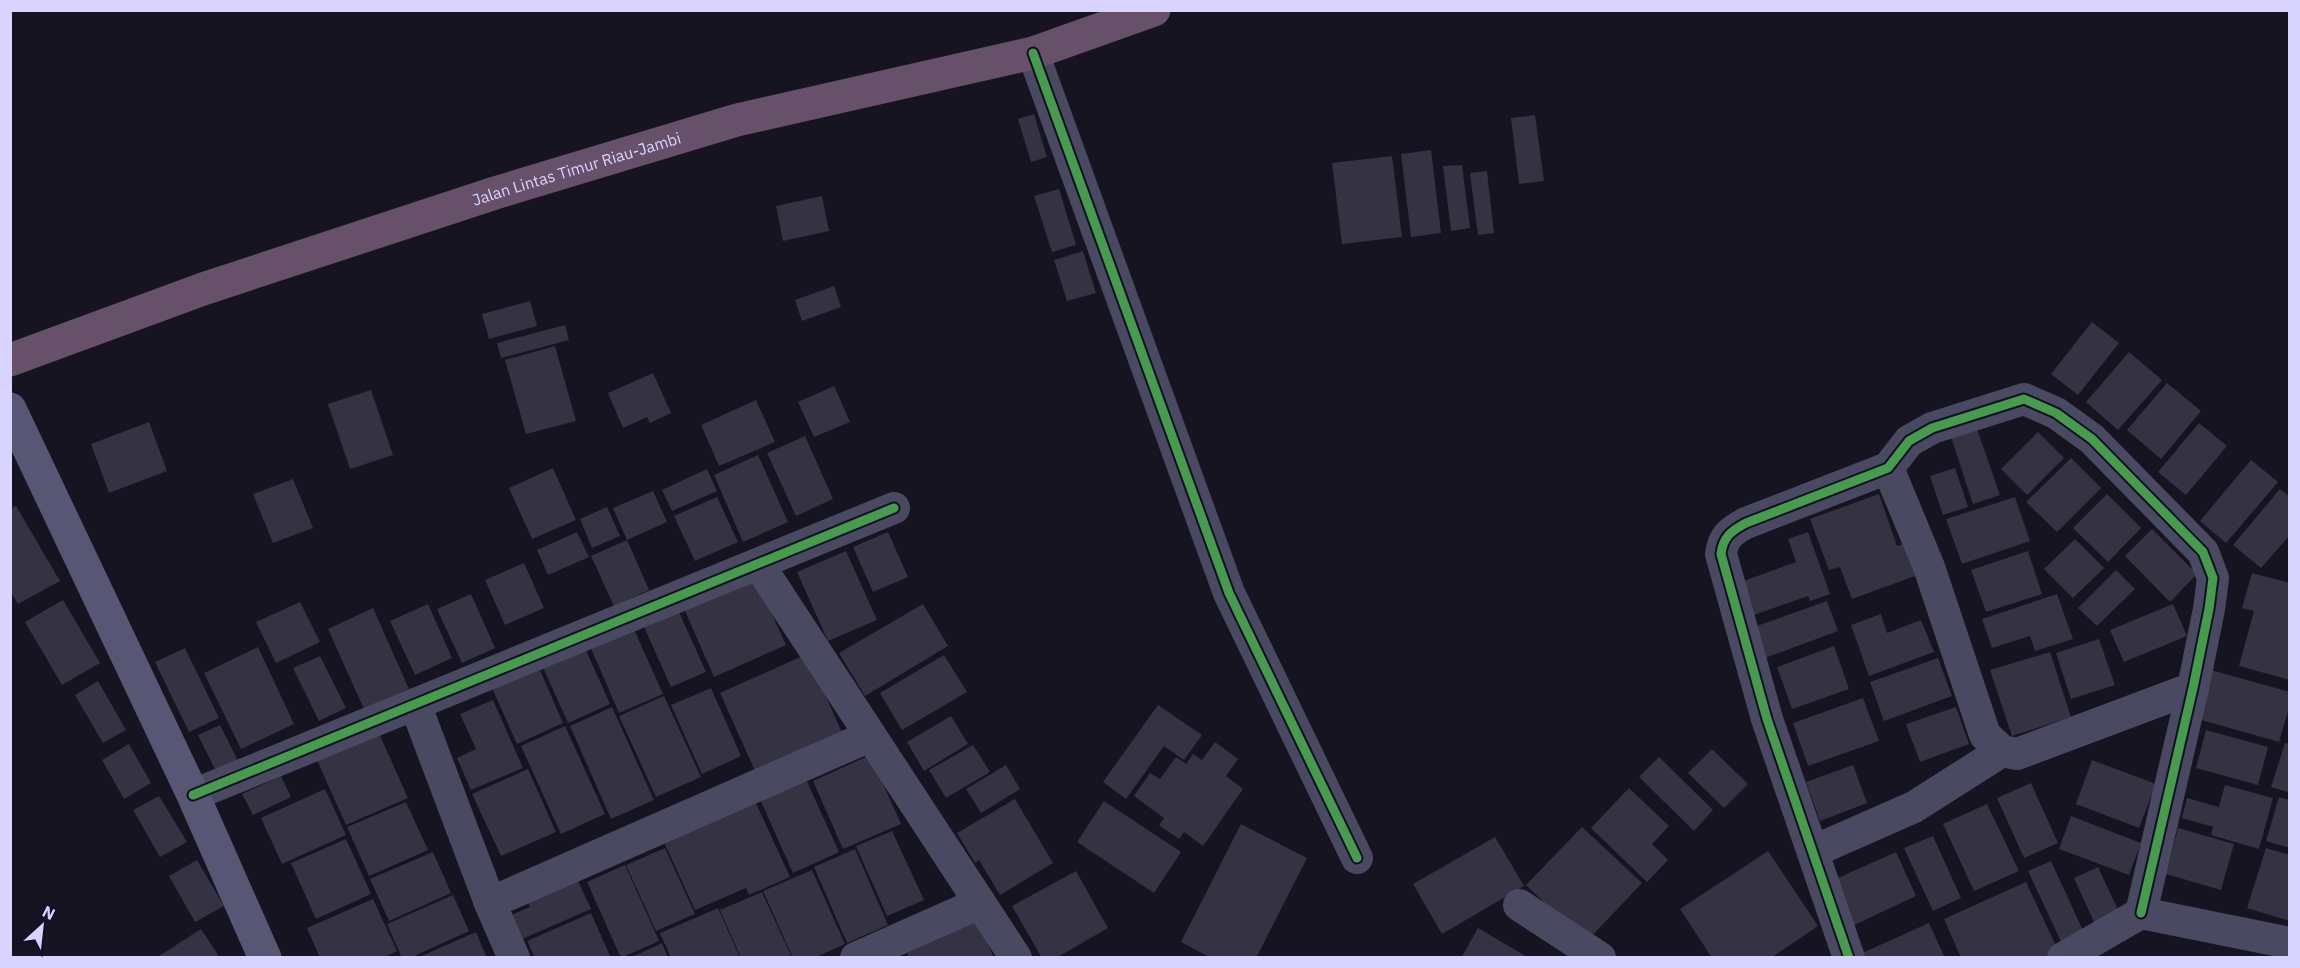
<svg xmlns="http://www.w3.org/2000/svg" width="2300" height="968" font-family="'IBM Plex Sans',sans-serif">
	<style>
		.building { fill: #343243 }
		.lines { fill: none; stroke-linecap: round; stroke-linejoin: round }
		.street { stroke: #4a4962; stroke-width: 32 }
		.secondary { stroke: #575674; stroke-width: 33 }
		.highway { stroke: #67516a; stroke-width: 33 }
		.cycleway-casing { stroke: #130f26; stroke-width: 13 }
		.cycleway { stroke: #469c4c; stroke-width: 9 }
		.labels { text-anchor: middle; stroke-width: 6; stroke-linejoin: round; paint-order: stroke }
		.street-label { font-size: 16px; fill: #d9d4ff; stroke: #130f26 }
	</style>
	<rect width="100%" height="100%" fill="#161421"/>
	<g class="building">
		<polygon points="1034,114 1047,157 1031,162 1018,119"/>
		<polygon points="1535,115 1544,181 1519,184 1511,118"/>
		<polygon points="1431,150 1441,233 1411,237 1401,154"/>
		<polygon points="1392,156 1402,237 1342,244 1332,163"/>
		<polygon points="1462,165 1470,228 1451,231 1443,166"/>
		<polygon points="1487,171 1494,233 1478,235 1470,173"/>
		<polygon points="1059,189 1076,245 1052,252 1034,196"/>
		<polygon points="822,196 829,231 783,241 776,206"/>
		<polygon points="1083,251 1096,293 1067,301 1054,260"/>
		<polygon points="834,286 841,307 802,321 795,300"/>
		<polygon points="530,301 537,326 489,339 482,314"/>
		<polygon points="2092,322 2119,343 2078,395 2051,374"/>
		<polygon points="565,325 569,340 501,358 497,343"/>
		<polygon points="555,346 576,421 526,434 505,360"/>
		<polygon points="2129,352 2162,380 2118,430 2086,402"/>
		<polygon points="653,373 671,413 650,423 647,417 623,428 608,393"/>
		<polygon points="2167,383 2201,411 2161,459 2127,430"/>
		<polygon points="834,386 850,422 814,437 798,402"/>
		<polygon points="371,390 393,455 350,469 328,404"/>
		<polygon points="756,400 775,442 719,466 701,425"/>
		<polygon points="149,422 167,471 109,493 91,444"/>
		<polygon points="2199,423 2227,446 2186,495 2158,472"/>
		<polygon points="1977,429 2000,495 1973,504 1951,437"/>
		<polygon points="2038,432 2064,458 2027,495 2001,469"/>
		<polygon points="805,436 833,499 796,516 767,453"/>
		<polygon points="758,455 788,522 743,542 714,475"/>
		<polygon points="2071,458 2101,488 2057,532 2026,502"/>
		<polygon points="2251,460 2278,482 2226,543 2200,521"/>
		<polygon points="553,468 576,520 532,539 509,488"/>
		<polygon points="1955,468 1968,507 1943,515 1930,476"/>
		<polygon points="707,469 717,491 672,511 662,490"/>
		<polygon points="293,479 313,528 273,543 253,494"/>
		<polygon points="2280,489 2290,497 2290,535 2261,568 2233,545"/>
		<polygon points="653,491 667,522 627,540 649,590 614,606 591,556 627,540 613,508"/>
		<polygon points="1879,494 1897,546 1906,543 1918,575 1852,599 1840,567 1829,570 1810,519"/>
		<polygon points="2107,494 2141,528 2108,562 2073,528"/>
		<polygon points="717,497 738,542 695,561 674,516"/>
		<polygon points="2015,497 2030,541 1962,564 1946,519"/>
		<polygon points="16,506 60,581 18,604 10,591 10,509"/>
		<polygon points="607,507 620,536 592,548 580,519"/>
		<polygon points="2152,529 2197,574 2170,602 2125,556"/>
		<polygon points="577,532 589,557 548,575 537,550"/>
		<polygon points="888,532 908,577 873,592 853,547"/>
		<polygon points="1808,532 1830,594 1810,601 1808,596 1754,615 1741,582 1796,562 1788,539"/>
		<polygon points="2075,539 2104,568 2073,598 2044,569"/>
		<polygon points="846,551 877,620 828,641 797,572"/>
		<polygon points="2028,551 2042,594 1986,612 1971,570"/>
		<polygon points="524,563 544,608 505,625 485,580"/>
		<polygon points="2116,570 2135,589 2097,626 2078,608"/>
		<polygon points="753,572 786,645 714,677 682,604"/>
		<polygon points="2252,573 2290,583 2290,680 2239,666 2254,611 2242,608"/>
		<polygon points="471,594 495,648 462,663 437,609"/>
		<polygon points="2057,594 2073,639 2035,651 2030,636 1992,648 1982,619"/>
		<polygon points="63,600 100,663 62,685 25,622"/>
		<polygon points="1827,601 1838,631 1765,658 1754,627"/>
		<polygon points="300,602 320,642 276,663 256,622"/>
		<polygon points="428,604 452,658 415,675 390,621"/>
		<polygon points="923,604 948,646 865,696 839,653"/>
		<polygon points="2173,604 2187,636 2124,662 2110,630"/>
		<polygon points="373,608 409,689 364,709 328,629"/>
		<polygon points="679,612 706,672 671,687 644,627"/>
		<polygon points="1881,614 1887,633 1921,620 1934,652 1869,676 1851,625"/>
		<polygon points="633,627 663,694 619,713 590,646"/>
		<polygon points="2099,639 2115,685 2071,699 2056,653"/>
		<polygon points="584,646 610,704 568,723 542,665"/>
		<polygon points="1834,646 1849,689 1792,709 1777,667"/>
		<polygon points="258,647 294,724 241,749 204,673"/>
		<polygon points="185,648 219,718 189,732 155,662"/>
		<polygon points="2050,652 2071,717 2012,736 1990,670"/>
		<polygon points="807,654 843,735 756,773 720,693"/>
		<polygon points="944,655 967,692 902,730 880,693"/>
		<polygon points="320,656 346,708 319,721 293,668"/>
		<polygon points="1938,658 1952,696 1884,721 1870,682"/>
		<polygon points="539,668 563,723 517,744 492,688"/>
		<polygon points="2211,670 2290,692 2290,704 2279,742 2198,719"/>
		<polygon points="98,681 126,730 103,743 75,695"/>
		<polygon points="711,688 741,756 702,774 671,705"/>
		<polygon points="664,696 701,777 656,797 619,716"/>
		<polygon points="1863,698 1879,741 1808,766 1793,723"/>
		<polygon points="493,700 523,768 471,790 457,758 476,749 460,714"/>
		<polygon points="1158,705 1202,735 1184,760 1164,746 1126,799 1103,782"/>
		<polygon points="612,707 654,800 611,819 570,726"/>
		<polygon points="1956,707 1969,744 1920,762 1906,724"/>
		<polygon points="951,716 968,744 924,771 907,742"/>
		<polygon points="220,725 238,761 216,771 198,735"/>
		<polygon points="565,726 605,814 561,834 521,746"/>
		<polygon points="2206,730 2268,747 2258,785 2196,768"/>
		<polygon points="378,731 408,798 346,825 316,758"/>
		<polygon points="1215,742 1238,759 1226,776 1243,789 1203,846 1184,832 1179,839 1159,825 1164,818 1134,796 1150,773 1160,779 1176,757 1186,764 1193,754 1202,760"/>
		<polygon points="2285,743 2290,744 2290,793 2271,787"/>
		<polygon points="129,744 151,783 124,799 102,760"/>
		<polygon points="973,745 990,772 946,798 929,770"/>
		<polygon points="1712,749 1748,784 1724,808 1688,773"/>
		<polygon points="870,755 901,824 843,849 813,781"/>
		<polygon points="1659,757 1713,810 1694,831 1639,777"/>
		<polygon points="2092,760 2156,784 2139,828 2076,804"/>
		<polygon points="1006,765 1020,789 981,813 966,789"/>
		<polygon points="1853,765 1867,803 1820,821 1806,782"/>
		<polygon points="528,769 556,832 501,856 472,794"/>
		<polygon points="281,776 291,797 253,815 242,794"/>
		<polygon points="805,777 839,852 793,873 759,797"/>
		<polygon points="2031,783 2058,843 2024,858 1997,798"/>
		<polygon points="2225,785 2273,798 2259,849 2211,835 2213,827 2182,818 2187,798 2219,807"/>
		<polygon points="1629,788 1669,826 1652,844 1668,860 1647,882 1591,828"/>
		<polygon points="325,789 346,835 282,864 261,818"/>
		<polygon points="159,796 187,842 160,857 133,810"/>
		<polygon points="2279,797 2290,800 2290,848 2266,841"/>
		<polygon points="1015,799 1053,863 1000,895 979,860 975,863 957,833"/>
		<polygon points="755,801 790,877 749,895 746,888 695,910 664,842"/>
		<polygon points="1104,801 1181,852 1154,893 1077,842"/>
		<polygon points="406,802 428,850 369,876 347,827"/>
		<polygon points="1987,804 2019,871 1974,891 1943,824"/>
		<polygon points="2071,816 2141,843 2129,875 2059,849"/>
		<polygon points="1241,824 1307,858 1256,958 1211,958 1181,942"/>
		<polygon points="1582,827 1642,883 1586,942 1526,885"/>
		<polygon points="2178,828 2234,844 2221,890 2166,874"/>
		<polygon points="892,831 924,900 887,916 856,846"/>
		<polygon points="1933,836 1961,898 1933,911 1904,848"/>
		<polygon points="1495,837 1524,886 1442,934 1413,884"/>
		<polygon points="346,839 371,894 316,919 291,863"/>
		<polygon points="665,848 695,914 656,931 626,865"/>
		<polygon points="2266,848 2290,855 2290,921 2247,908"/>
		<polygon points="855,849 888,925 847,943 814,867"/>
		<polygon points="1768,851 1818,926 1771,958 1712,958 1680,909"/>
		<polygon points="433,852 451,893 389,921 370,879"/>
		<polygon points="1896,852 1916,896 1850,927 1829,882"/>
		<polygon points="197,860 224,906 195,922 169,876"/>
		<polygon points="2051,861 2086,937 2064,948 2028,871"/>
		<polygon points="625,865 659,941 621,958 587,882"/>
		<polygon points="2098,867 2119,912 2095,924 2074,878"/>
		<polygon points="812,870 845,944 814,958 793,958 763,891"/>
		<polygon points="1076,871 1108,928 1056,958 1042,958 1012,906"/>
		<polygon points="574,872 591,909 520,940 509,916 530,907 524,893"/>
		<polygon points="2026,882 2059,952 2045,958 1961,958 1944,919"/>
		<polygon points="762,892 792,958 741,958 720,910"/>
		<polygon points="453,895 469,931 410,958 402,958 387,924"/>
		<polygon points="373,899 397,951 383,958 320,958 307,928"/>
		<polygon points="718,908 740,958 671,958 660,933"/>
		<polygon points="591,913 610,956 535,958 527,941"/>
		<polygon points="978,921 994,958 909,958 907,953"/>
		<polygon points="1929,923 1945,958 1862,958 1860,954"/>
		<polygon points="1478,928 1529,958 1461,958"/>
		<polygon points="201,929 220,958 156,958"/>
		<polygon points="476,932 487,958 417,958"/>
		<polygon points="662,943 668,958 630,958"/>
	</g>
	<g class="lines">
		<g class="street">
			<polyline points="1033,53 1229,593 1357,858"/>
			<polyline points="1888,468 1929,567 1985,735 2002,751 2017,754 2193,688"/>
			<polyline points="759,565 1016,958"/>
			<polyline points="415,704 490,903 514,958"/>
			<polyline points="193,795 894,508"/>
			<polyline points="1814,851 1914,807 2002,751"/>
			<polyline points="490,903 870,736"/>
			<polyline points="1519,905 1600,958"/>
			<polyline points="856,958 980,903"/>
			<path d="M1849,958L1767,719L1721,554C1723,537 1731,531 1746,523L1888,468L1909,441L1932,428L2024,399L2056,413L2092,439L2203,552L2213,578L2209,609L2193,688L2141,913"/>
			<polyline points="2063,958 2141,913 2290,943"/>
		</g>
		<polyline class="secondary" points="10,409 193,795 265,958"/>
		<path class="highway" id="s1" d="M10,360L203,289L495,193L737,120L1033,53L1154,10"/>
		<defs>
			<g id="cycleway">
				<polyline points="1033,53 1229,593 1357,858"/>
				<polyline points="193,795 894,508"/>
				<path d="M1849,958L1767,719L1721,554C1723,537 1731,531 1746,523L1888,468L1909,441L1932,428L2024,399L2056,413L2092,439L2203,552L2213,578L2209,609L2193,688L2141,913"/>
			</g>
		</defs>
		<use href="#cycleway" class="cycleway-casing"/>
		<use href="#cycleway" class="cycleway"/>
	</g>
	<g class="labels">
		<g class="street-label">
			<text dy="6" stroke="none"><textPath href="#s1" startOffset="598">Jalan Lintas Timur Riau-Jambi</textPath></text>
		</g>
	</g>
	<rect width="2300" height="968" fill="none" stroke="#d9d4ff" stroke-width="24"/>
	<g transform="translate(42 926) rotate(27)" stroke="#130f26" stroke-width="4.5" paint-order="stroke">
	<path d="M0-4.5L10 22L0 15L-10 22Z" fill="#d9d4ff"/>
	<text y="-9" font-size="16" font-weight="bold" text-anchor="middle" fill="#d9d4ff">N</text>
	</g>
</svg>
